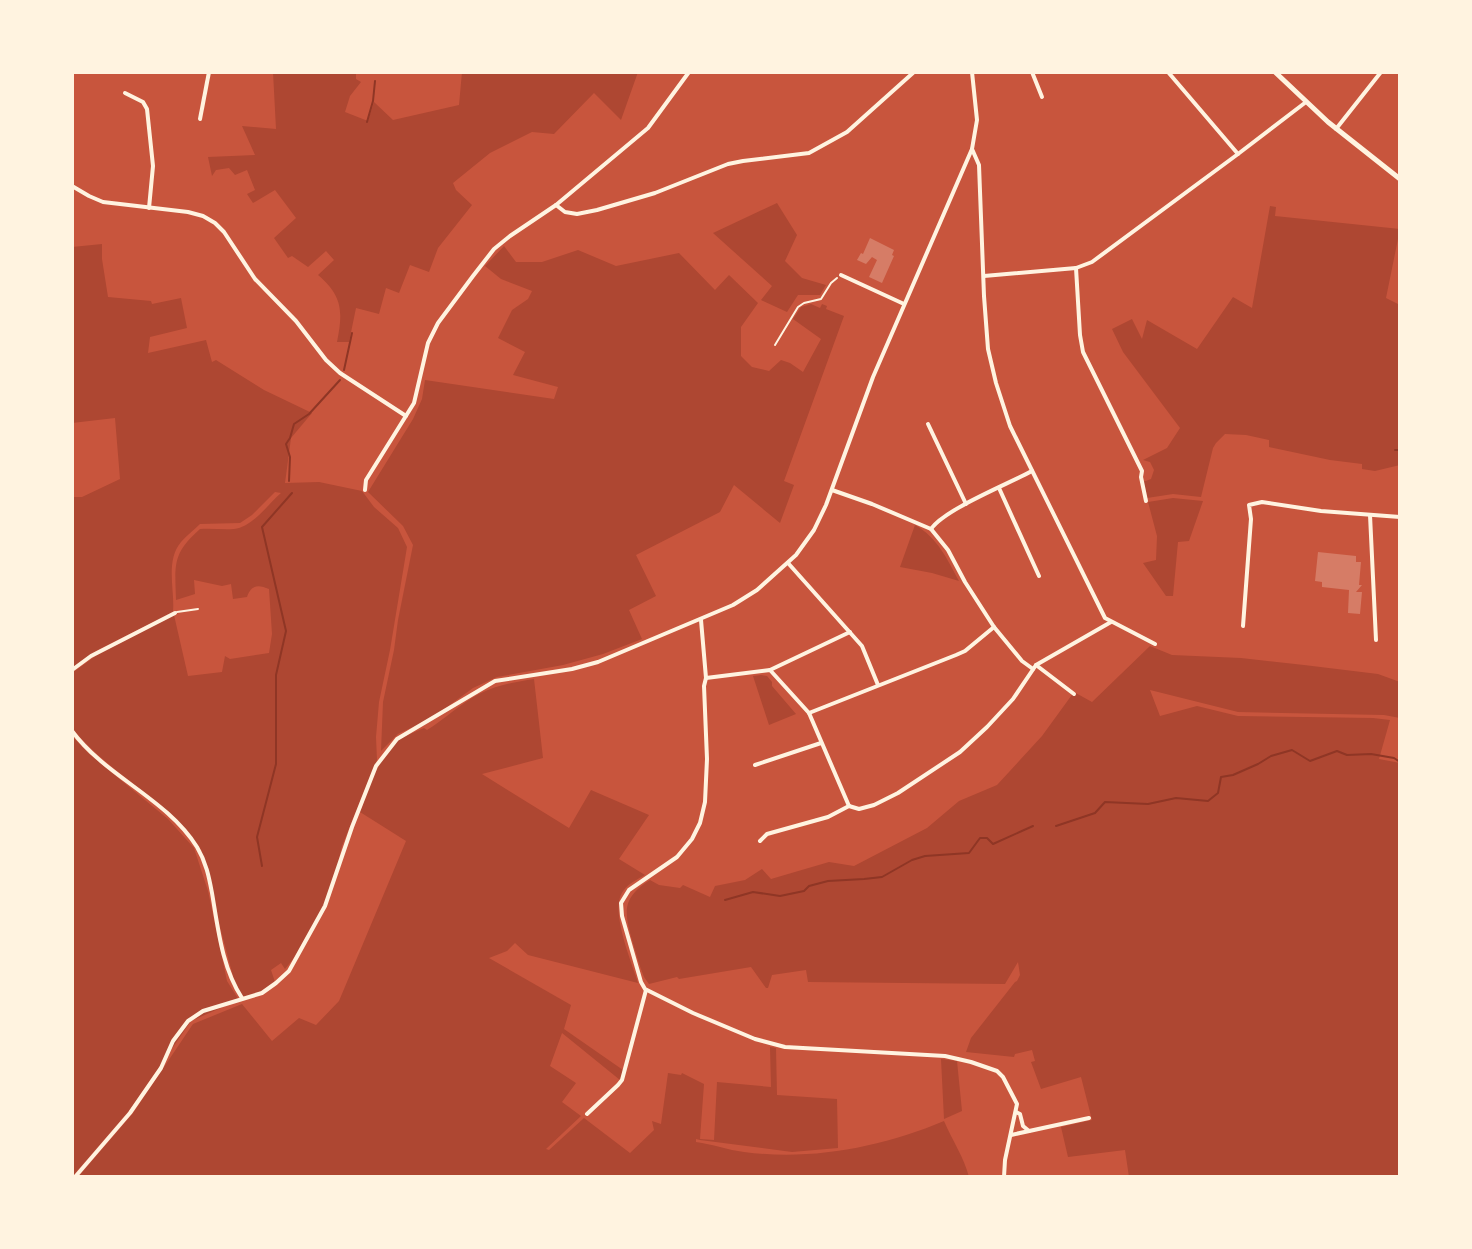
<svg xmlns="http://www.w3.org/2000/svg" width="1472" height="1249" font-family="'IBM Plex Serif',serif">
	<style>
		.green { fill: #ae4732 }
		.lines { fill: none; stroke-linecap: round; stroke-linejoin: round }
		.stream { stroke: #8f3625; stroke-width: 2 }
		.building { fill: #d67c66 }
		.path { stroke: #fff3e0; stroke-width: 2 }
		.service { stroke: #fff3e0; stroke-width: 2 }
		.minor { stroke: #fff3e0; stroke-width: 4 }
		.secondary { stroke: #fff3e0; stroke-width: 5 }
	</style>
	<rect width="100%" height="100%" fill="#c8553d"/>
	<g class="green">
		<path d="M273,72H356V79L361,82L350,96L345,112L368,121L374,102L393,120L459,105L462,72H638L621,120L594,93L554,134L532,132L490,153L453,183L456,190L472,205L438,248L429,272L410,265L399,293L386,288L379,314L356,308L349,342H337C343,312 343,296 318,275L334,260L326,251L308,267L292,256L288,258L274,238L296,218L275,190L253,203L247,194L255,190L247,170L235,175L229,168L216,170L212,176L208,157L255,155L242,126L276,129Z"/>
		<polygon points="777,203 797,235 785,261 802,278 826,285 820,295 798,295 787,312 761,300 772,286 713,233"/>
		<polygon points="1270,206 1276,207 1275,216 1400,229 1386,298 1400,305 1400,465 1375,471 1362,469 1362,464 1330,460 1269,447 1269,440 1246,435 1225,434 1216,443 1213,448 1201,497 1173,494 1147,498 1143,482 1151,479 1154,470 1150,462 1143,460 1167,448 1180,428 1123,352 1112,329 1132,319 1142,339 1147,320 1197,349 1233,297 1252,308"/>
		<path d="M102,244V259L108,297L151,301L152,304L181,298L187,328L150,337L148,353L206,340L212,362L216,360L264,390L312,413L291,438L285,483L319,482L362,491L374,507L398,528L407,547L390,650L379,702L376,737L377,760L342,846L335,876L323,907L294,958L285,969L281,963L271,970L275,982L261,993L243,999L234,980L200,852L202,851C168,800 110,775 72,728V673L97,655L174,615L188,676L222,672L225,656L230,659L269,653L272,634L269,589C258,584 251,585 247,597L233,599L231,584L222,586L194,580L195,594L176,600C175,564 172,554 200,529C211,528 223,530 234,529C253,527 267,505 281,493L275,492L252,515L240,523L200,524C194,530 186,536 181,542C165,561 175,590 173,612L96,651L72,668V497H82L120,479L115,418L72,423V247Z"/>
		<polygon points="504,246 516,262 542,262 578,250 616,266 679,253 715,290 729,275 758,303 741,327 741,356 752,367 769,371 781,360 790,363 803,372 821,339 793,319 801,307 811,304 820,308 822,304 827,306 826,309 844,316 784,481 794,485 780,523 734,485 720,512 636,555 656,596 629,610 642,639 603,654 563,665 497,677 473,688 432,718 398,734 381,751 383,702 394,650 398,620 413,545 403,526 368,492 413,419 422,399 425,380 554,399 558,387 513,375 525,352 498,338 512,310 528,299 532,291 501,279 485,266"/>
		<polygon points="1173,498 1203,501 1189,541 1178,542 1173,596 1166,596 1143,563 1156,560 1157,536 1148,502"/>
		<path d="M915,525C938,538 947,559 959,581L932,573L900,567Z"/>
		<path d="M1150,646L1172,655L1241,658L1304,665L1378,674L1400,682V718L1384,715L1238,712L1150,690L1160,716L1197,706L1238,716L1373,718L1390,720L1379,759L1400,763V1177H1129L1125,1150L1068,1157L1061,1127L1092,1120L1081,1077L1041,1089L1031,1062L1035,1061L1032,1050L1015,1054L1014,1057L966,1052L971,1038L1015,982L1017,981L1020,975L1018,962L1005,984L808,982L806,970L772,975L768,988H766L751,967L679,979L677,977L649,984L644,977C639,965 636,953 632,940C624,911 622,898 650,880L659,885L680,888L683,885L710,897L715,886L745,880L762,869L771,879L829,862L854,866L927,828L959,801L997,785L1042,736L1074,692L1092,702Z"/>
		<polygon points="761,675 767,676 772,682 772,686 796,714 769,725 753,676"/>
		<path d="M534,679L543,758L482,774L569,828L591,790L649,815L619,859L645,875C638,879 629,883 624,890C608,908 632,962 638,983L528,955L515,943L507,951L489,958L571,1005L564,1029L623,1070L620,1080L562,1033L550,1066L576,1083L562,1102L581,1116L546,1149L549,1150L584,1118L630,1153L654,1130L652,1121L661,1124L668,1073L681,1075L682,1073L704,1084L700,1139L714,1140L717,1082L771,1087L770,1047L776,1048L777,1095L837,1099L838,1148L792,1152L700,1140L696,1139V1142C712,1144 728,1150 744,1152C812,1161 882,1147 944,1121C952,1140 964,1157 969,1177H78L133,1113L193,1024L242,1004L272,1041L299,1018L316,1025L339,1001L406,841L360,812C369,789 377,761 395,743C403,736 415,732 424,728L427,730C445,719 461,703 479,694C497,685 515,682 534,679Z"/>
		<polygon points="72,736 88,753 168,819 194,848 208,891 227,981 239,1000 191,1021 129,1111 72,1177"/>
		<polygon points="941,1059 957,1061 962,1111 944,1119"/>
	</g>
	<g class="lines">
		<g class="stream">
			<polyline points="367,122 373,101 375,81"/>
			<polyline points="344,370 352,333"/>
			<polyline points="1395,450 1400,450"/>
			<polyline points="289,481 290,457 286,444 290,438 294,424 309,414 340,380"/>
			<polyline points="1056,826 1095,813 1105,802 1148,804 1176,798 1208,801 1218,793 1221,777 1233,775 1258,764 1271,756 1292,750 1310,761 1337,751 1347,755 1371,754 1394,758 1400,762"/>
			<polyline points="262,866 257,837 276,764 276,675 286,631 262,527 292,493"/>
			<polyline points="725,900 753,892 780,896 804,891 809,886 828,881 864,879 882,877 912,860 925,856 969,853 980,838 987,838 993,844 1033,826"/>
		</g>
	</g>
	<g class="building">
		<polygon points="870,238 894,250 892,255 894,256 882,283 869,277 877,260 872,257 866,264 857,260 861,253 863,254"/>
		<polygon points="1318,552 1356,556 1356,562 1361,562 1359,585 1362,585 1356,592 1362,592 1360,614 1348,613 1349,590 1322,587 1322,582 1315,581"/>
	</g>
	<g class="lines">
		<polyline class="path" points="775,345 798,307 804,303 821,299 831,283 837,278"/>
		<polyline class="service" points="177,612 198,609"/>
		<g class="minor">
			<polyline points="1032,72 1042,97"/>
			<polyline points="1168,72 1238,154"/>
			<polyline points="125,93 143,102 147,109 153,166 149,208"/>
			<polyline points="200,119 209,72"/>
			<polyline points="1336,129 1381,72"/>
			<polyline points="972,149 979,165 984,296 988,349 996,383 1010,426 1105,618 1155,644"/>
			<polyline points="72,186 89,196 103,202 188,212 203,216 215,223 224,232 255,279 296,321 326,360 340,373 406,416"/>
			<polyline points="556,205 565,212 577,214 597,210 655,193 728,164 743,161 809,153 847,132 914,72"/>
			<polyline points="1076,268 1080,335 1083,352 1142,471 1141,477 1146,501"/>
			<polyline points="841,275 904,304"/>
			<polyline points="984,276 1076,268 1092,262 1238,154 1306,102"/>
			<polyline points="928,424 966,504"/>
			<polyline points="999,488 1039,576"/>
			<polyline points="365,490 366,480 414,403 428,343 438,323 473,276 494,249 510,236 556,205 648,128 689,72"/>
			<polyline points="832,490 872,504 931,529 948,550 965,582 994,627 1022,661 1033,669"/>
			<polyline points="1370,515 1376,640"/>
			<path d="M931,529C945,509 1008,484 1032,471"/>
			<polyline points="788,563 862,646 878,685"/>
			<polyline points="701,620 706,678 704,686 707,759 705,802 700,823 692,839 677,857 629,890 621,903 622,916 641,982 645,989 693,1013 755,1039 785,1047 945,1056 971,1062 997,1071 1003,1077 1017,1104 1005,1160 1004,1177"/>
			<polyline points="1243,626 1251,519 1249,505 1262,502 1321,511 1400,517"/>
			<polyline points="1036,665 1074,694"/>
			<polyline points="72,670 91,656 175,613"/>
			<polyline points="770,670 850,632"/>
			<polyline points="706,678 770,670 809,713 849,806"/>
			<polyline points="809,713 956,655 965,651 994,627"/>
			<path d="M72,731C106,777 166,798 197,847C206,862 209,877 212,893C218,928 222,968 242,998"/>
			<polyline points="755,765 821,743"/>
			<polyline points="849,806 859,809 874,805 898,793 960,752 987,727 1013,699 1036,665 1111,622"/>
			<polyline points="760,841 767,834 828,817 849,806"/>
			<polyline points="1016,1112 1020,1114 1023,1126 1029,1131"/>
			<polyline points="587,1114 618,1085 622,1080 646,990"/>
			<polyline points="1011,1135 1089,1118"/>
			<polyline points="75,1177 130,1113 161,1068 173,1041 188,1021 203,1011 262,993 276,983 289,971 325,906 352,827 376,766 397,739 495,681 572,669 598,662 733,605 757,590 796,555 814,530 826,505 873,377 972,149 977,120 972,72"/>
		</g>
		<polyline class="secondary" points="1275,72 1328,122 1400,179"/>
	</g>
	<rect width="1472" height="1249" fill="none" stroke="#fff3e0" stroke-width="148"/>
</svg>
